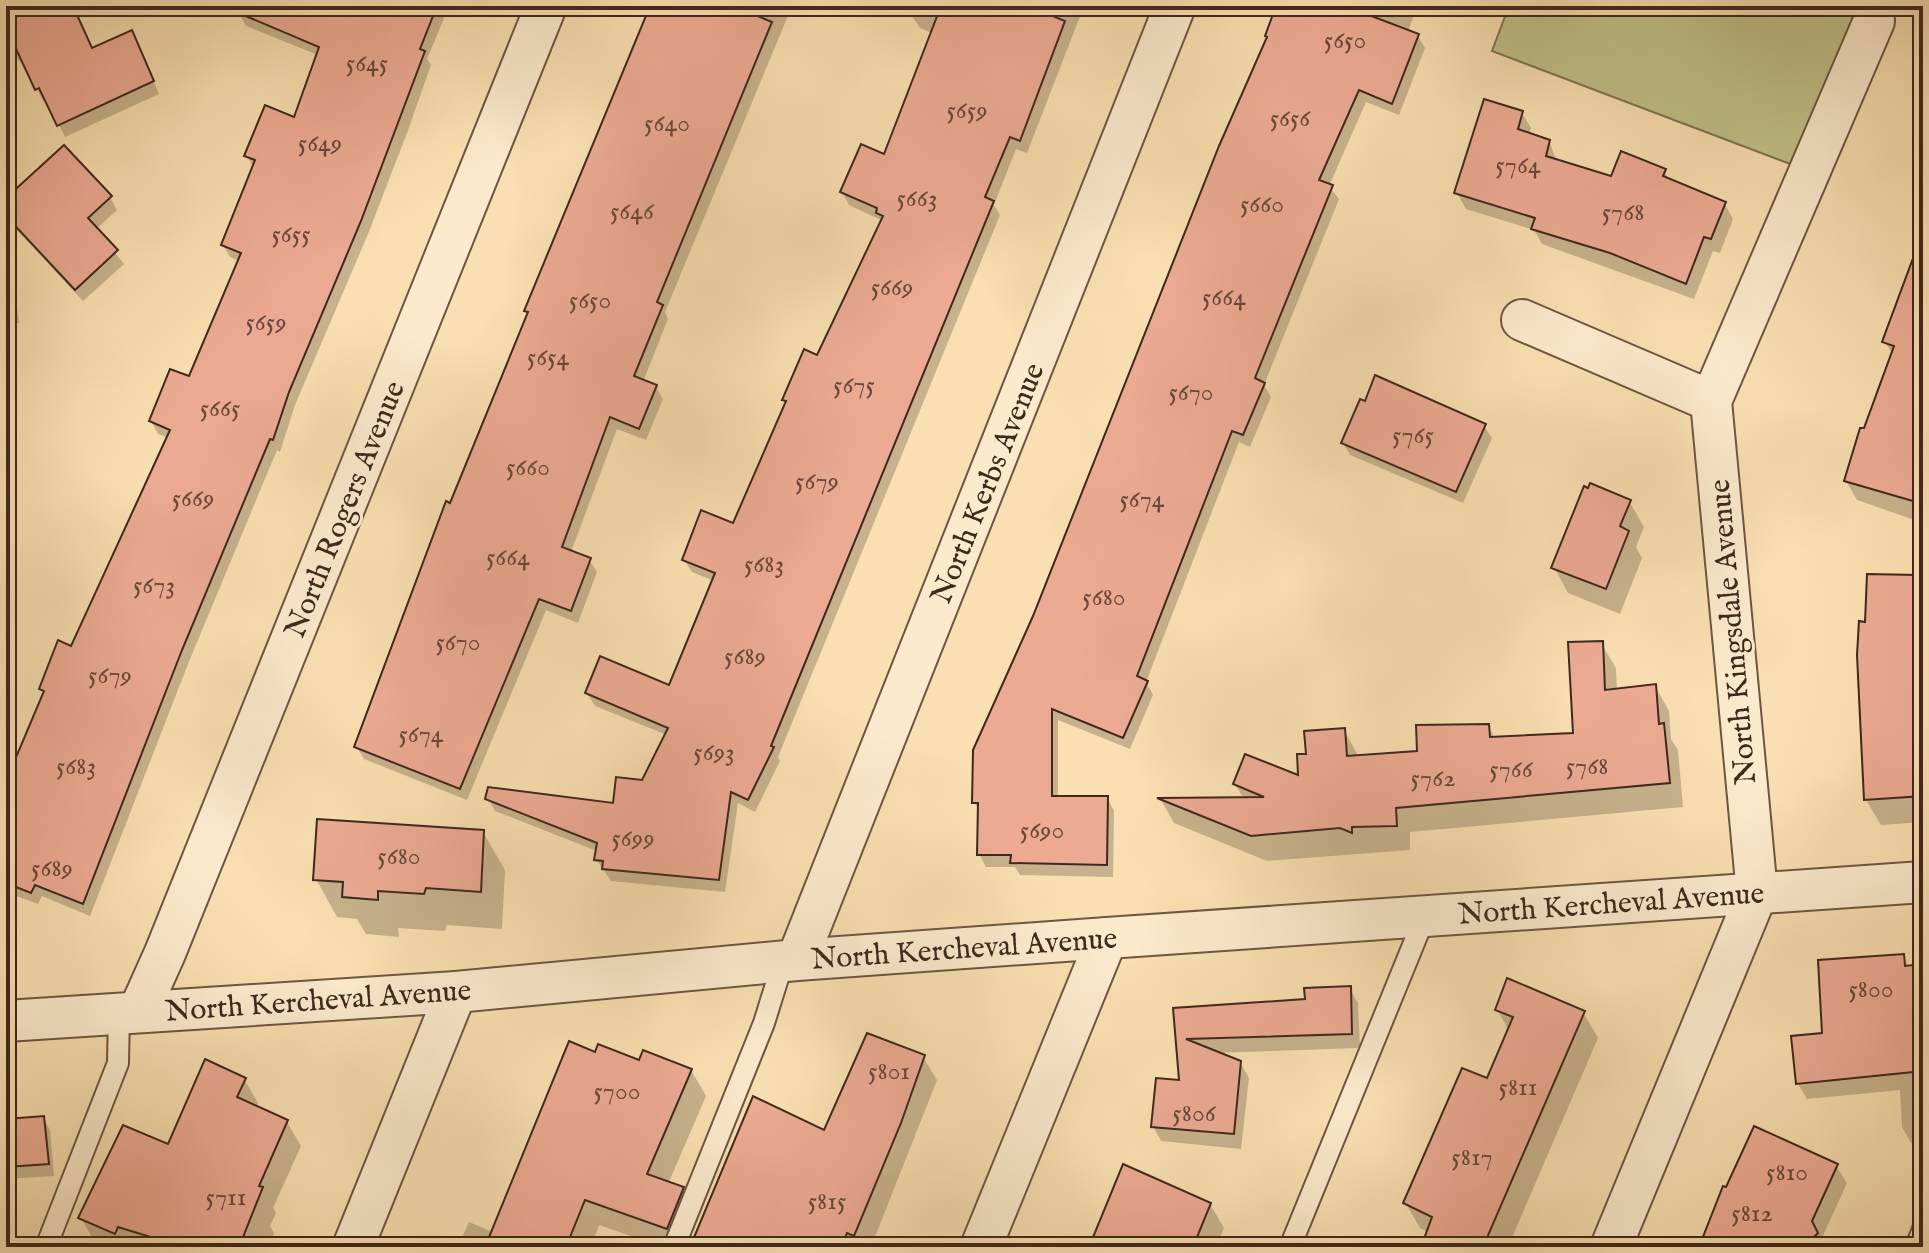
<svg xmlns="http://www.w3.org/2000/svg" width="1929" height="1253" font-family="'IM FELL English',serif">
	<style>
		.green { fill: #c1c189; stroke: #807453; stroke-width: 2 }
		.shadow { fill: #0003 }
		.building { fill: #ecaa93; stroke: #3f281d; stroke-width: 2 }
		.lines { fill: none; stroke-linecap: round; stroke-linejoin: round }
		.service-casing { stroke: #6e5642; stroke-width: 24 }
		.minor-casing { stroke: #6e5642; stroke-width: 44 }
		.service { stroke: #fbeacc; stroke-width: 20 }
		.minor { stroke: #fbeacc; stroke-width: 40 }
		.labels { text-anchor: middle; stroke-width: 6; stroke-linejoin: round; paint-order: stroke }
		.number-label { font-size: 26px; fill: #6a483a }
		.street-label { font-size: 30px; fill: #3f281d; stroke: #fbeacc }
	</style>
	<rect width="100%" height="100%" fill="#f9dfb1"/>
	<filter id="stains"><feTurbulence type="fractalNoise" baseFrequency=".0025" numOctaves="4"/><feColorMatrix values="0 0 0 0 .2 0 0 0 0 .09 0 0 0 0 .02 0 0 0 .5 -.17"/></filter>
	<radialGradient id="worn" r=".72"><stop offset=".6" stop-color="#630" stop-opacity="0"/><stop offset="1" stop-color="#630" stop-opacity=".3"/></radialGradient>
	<polygon class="green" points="1509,6 1860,6 1793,165 1492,51"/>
	<g class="shadow">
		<polygon points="6,6 72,6 92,50 138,45 159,94 65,137 47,100 43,101 29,73 6,44"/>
		<polygon points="242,6 449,6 427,59 431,65 407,133 368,234 295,405 280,452 277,450 188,664 90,916 42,896 38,904 6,892 6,786 169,438 158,434 151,421 190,379 239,261 230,257 223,245 254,169 247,156 295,119 318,55 246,26 239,13"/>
		<polygon points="652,6 792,6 665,312 668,319 643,382 656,387 663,399 646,440 617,429 571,552 589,560 597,572 578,623 546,610 467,800 364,759 356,746"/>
		<polygon points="917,6 1084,6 1027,153 1016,149 994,205 1000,215 778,757 780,761 755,812 738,803 725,892 611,881 596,859 597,851 495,811 488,798 615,805 643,782 667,735 595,706 587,693 670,687 714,581 692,572 684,560 735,525 787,404 784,400 818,358 883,221 849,205 842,192 885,156 932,33 920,28 912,16"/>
		<polygon points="1279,6 1417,6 1408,32 1418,36 1425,48 1399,115 1366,102 1329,186 1339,199 1264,385 1271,397 1250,447 1239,442 1146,682 1153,695 1130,749 1058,720 1058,798 1107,798 1114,811 1113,877 1020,875 1015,867 986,867 979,854 980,812 974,802 1034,617 1269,39"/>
		<polygon points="1522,113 1531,128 1529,135 1549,141 1557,162 1612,179 1664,171 1670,182 1724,203 1733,219 1720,253 1713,251 1694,299 1542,244 1534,230 1466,209 1457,193"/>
		<polygon points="110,197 117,210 96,229 124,264 83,301 13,226 6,213"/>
		<polygon points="6,249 11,257 19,323 6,324"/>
		<polygon points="1923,250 1923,523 1857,500 1846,481 1893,355 1885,342"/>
		<polygon points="1484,426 1492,438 1463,503 1350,455 1343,443"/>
		<polygon points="1629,501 1644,527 1636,547 1642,558 1620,614 1568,593 1554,567"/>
		<polygon points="1916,577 1923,590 1923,822 1881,825 1866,800 1867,625"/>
		<polygon points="1601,643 1616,668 1617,691 1655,686 1669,711 1671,739 1678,750 1683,807 1410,832 1410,850 1267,861 1174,823 1161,800 1244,799 1235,784 1300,778 1308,756 1344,730 1359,757 1419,753 1488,726 1495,738 1576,735"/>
		<polygon points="483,832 505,870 502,929 447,925 445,931 398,928 399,937 366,934 357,919 337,917 316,879"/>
		<polygon points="1903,956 1909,967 1923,966 1923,1142 1911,1143 1902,1127 1900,1090 1807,1099 1798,1084 1824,1035"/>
		<polygon points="1350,989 1358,1003 1360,1048 1215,1053 1240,1062 1249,1078 1241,1149 1161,1141 1153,1126 1181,1082 1176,1010 1307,1001"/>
		<polygon points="1497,1009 1583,1012 1598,1038 1508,1247 1423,1247 1428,1232 1420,1228 1405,1202 1488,1081 1509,1031"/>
		<polygon points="596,1055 691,1070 706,1096 668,1184 683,1189 698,1215 685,1247 662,1247 599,1225 591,1247 458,1247 469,1222 493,1232"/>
		<polygon points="923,1057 937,1080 871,1247 693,1247 825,1133"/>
		<polygon points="244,1079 258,1103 256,1108 287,1122 301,1146 273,1208 276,1213 270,1226 274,1233 269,1247 107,1247 94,1241 81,1218"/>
		<polygon points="43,1118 50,1130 54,1176 6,1179 6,1120"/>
		<polygon points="1836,1166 1847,1183 1821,1240 1824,1247 1701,1247"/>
		<polygon points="1210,1204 1224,1228 1216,1247 1088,1247 1093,1235"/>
	</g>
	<g class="building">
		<polygon points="6,6 73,6 92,48 132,30 154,81 57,126 39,88 35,90 6,27"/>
		<polygon points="222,6 437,6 420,49 425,51 361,221 289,392 273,440 270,439 182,650 83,904 35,885 31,893 6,883 6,781 44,691 39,689 58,640 71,646 170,430 149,421 170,369 189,376 241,253 221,245 255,160 244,156 265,105 294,117 319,47"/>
		<polygon points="650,6 733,6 772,22 657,302 663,305 634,376 657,385 639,429 610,417 562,547 591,558 571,611 539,599 460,789 354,747 446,501 450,503 528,312 524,311"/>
		<polygon points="941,6 1028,6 1065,21 1020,141 1010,137 985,197 994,201 771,746 774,747 748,800 731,792 719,880 602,869 603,861 594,860 597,843 485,799 488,787 613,803 616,777 642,780 668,728 585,693 600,656 669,685 715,573 682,560 701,510 733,523 786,401 782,400 804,349 817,355 883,216 876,213 877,208 840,192 861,144 884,154"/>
		<polygon points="1276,6 1345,6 1419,34 1392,104 1359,90 1319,180 1333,185 1255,378 1265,383 1243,435 1232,431 1137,676 1148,681 1123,738 1052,709 1052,796 1108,796 1107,865 1010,863 1011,855 977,855 978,803 972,803 973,750 1033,616 1219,146 1267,37 1265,36"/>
		<polygon points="1484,99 1523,111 1518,129 1550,140 1546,156 1611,176 1621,151 1666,169 1663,176 1726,202 1711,239 1704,237 1686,284 1610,253 1531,229 1535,218 1454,193"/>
		<polygon points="64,145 112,196 88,218 118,250 75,290 6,216 6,198"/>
		<polygon points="1919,242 1923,243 1923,504 1844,481 1860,428 1864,428 1894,346 1882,342"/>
		<polygon points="1375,375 1486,424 1456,492 1341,443 1360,399 1365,401"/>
		<polygon points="1590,483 1631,500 1620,526 1629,531 1606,589 1551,568 1584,486 1588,488"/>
		<polygon points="1867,574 1917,575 1917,603 1923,603 1923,796 1864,800 1857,655 1859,621 1865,622"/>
		<polygon points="1603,641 1605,690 1656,684 1659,724 1664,723 1670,783 1396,808 1397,826 1352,827 1352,833 1340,828 1251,836 1157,798 1264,797 1233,784 1245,754 1298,775 1297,754 1306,754 1304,731 1345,728 1347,756 1417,751 1416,725 1489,724 1490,737 1573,733 1568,642"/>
		<polygon points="317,819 484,830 481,892 426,888 424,894 378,891 378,900 342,897 343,882 313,880"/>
		<polygon points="1904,954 1905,966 1923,964 1923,1071 1796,1084 1791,1036 1822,1033 1818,960"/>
		<polygon points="1507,978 1585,1011 1483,1247 1421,1247 1432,1217 1403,1203 1462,1068 1487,1078 1513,1017 1495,1010"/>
		<polygon points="1351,986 1352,1034 1186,1039 1241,1061 1234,1134 1151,1127 1156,1078 1179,1080 1173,1008 1305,999 1304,988"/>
		<polygon points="867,1033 925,1055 901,1123 854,1236 847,1233 841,1247 690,1247 753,1096 824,1130"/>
		<polygon points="569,1041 595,1052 598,1044 639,1060 643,1050 692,1069 647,1174 684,1187 667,1229 585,1200 566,1247 485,1247"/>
		<polygon points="205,1059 246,1078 237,1097 288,1120 259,1186 263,1187 239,1247 183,1247 118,1227 115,1234 78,1218 123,1125 168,1144"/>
		<polygon points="44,1116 49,1164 6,1167 6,1119"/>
		<polygon points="1754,1126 1838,1164 1812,1221 1818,1233 1804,1247 1699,1247 1723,1186 1726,1187"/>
		<polygon points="1123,1164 1211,1203 1193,1247 1089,1247"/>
	</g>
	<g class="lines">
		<defs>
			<g id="service">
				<polyline points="46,1247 118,1063 119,1013"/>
				<polyline points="674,1247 764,1023 783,962"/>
				<polyline points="1290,1247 1425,916"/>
				<polyline points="1916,1247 1923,1229"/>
			</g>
			<g id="minor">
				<polyline points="1522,320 1711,401"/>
				<polyline points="797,960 1175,6"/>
				<polyline points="139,1011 165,953 546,6"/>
				<polyline points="6,1021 456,992 797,960 1107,938 1923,882"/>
				<polyline points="353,1247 456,992"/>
				<polyline points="981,1247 1107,938"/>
				<polyline points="1611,1247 1757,893 1711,401 1874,21"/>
			</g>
		</defs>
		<use href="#service" class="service-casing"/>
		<use href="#minor" class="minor-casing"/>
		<use href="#service" class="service"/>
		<use href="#minor" class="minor"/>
	</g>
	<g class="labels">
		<g class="number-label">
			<text x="1345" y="48">5650</text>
			<text x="367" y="71">5645</text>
			<text x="967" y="118">5659</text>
			<text x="1290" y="126">5656</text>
			<text x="667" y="131">5640</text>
			<text x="320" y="151">5649</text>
			<text x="1518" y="173">5764</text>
			<text x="917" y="206">5663</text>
			<text x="1262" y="212">5660</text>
			<text x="632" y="219">5646</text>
			<text x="1623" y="220">5768</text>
			<text x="291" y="242">5655</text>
			<text x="892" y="295">5669</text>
			<text x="1224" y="305">5664</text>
			<text x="590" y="308">5650</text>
			<text x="266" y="330">5659</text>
			<text x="548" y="365">5654</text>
			<text x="854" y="393">5675</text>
			<text x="1191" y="400">5670</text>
			<text x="220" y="416">5665</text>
			<text x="1413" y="443">5765</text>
			<text x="528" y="475">5660</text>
			<text x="817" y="489">5679</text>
			<text x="193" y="506">5669</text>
			<text x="1142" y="507">5674</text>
			<text x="508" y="565">5664</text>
			<text x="764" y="572">5683</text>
			<text x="154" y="593">5673</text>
			<text x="1104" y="605">5680</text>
			<text x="458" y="650">5670</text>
			<text x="745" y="664">5689</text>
			<text x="110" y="683">5679</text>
			<text x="421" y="742">5674</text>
			<text x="714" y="760">5693</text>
			<text x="76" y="774">5683</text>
			<text x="1587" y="774">5768</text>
			<text x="1511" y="777">5766</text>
			<text x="1433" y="786">5762</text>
			<text x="1042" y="838">5690</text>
			<text x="633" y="846">5699</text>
			<text x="399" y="864">5680</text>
			<text x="52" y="876">5689</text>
			<text x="1871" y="997">5800</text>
			<text x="889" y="1079">5801</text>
			<text x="1518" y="1095">5811</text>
			<text x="617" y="1099">5700</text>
			<text x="1194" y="1121">5806</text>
			<text x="1472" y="1165">5817</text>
			<text x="1787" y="1180">5810</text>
			<text x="226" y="1205">5711</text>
			<text x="827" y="1209">5815</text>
			<text x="1752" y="1221">5812</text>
		</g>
		<g class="street-label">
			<text transform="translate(987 483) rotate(-68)" y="10">North Kerbs Avenue</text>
			<text transform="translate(344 509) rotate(-68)" y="10">North Rogers Avenue</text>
			<text transform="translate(1732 632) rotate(-95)" y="10">North Kingsdale Avenue</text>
			<text transform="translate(1611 903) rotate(-4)" y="10">North Kercheval Avenue</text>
			<text transform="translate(964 948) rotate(-4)" y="10">North Kercheval Avenue</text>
			<text transform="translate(318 1000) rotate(-4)" y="10">North Kercheval Avenue</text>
		</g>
	</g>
	<rect width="1929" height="1253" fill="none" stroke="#f9dfb1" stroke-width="32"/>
	<rect x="8" y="8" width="1913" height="1237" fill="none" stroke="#3f281d" stroke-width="4"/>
	<rect x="16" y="16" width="1897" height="1221" fill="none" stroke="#3f281d" stroke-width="2"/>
	<rect width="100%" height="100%" filter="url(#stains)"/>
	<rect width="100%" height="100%" fill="url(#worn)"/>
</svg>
